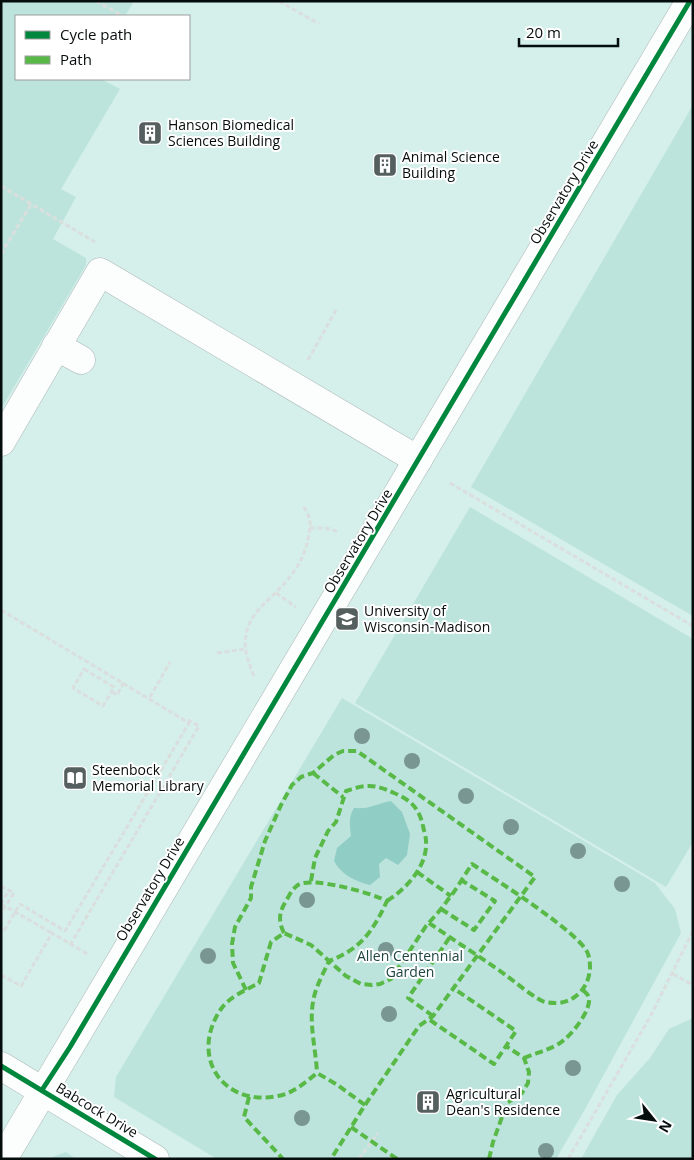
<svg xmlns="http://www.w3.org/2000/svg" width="694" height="1160" font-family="'Open Sans',sans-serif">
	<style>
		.built { fill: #d5efeb; fill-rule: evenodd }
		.green { fill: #bce4dd }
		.water { fill: #90cec5 }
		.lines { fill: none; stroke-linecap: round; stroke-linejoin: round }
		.minor-casing { stroke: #acb8b6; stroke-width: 29 }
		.path { stroke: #dadfdd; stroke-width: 3; stroke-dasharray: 5 2.5; stroke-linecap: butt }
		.minor { stroke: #fcfefe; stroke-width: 28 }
		.path-bridge { stroke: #dadfdd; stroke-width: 3; stroke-dasharray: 5 2.5; stroke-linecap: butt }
		.quiet { stroke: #58b947; stroke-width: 4; stroke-dasharray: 8 4; stroke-linecap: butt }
		.cycleway-casing { stroke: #fff; stroke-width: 8 }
		.cycleway { stroke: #00873e; stroke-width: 5 }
		.tree { fill: #7a9692 }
		.labels { text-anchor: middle; stroke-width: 4; stroke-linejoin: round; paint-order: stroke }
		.poi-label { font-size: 14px; fill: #050d0c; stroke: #fff; text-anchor: start }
		.street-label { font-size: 14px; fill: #050d0c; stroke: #fff }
		.park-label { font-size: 14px; fill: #1e4540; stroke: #fff }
	</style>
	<rect width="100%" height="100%" fill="#eaf9f6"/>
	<path class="built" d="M1,1H693V1159H1ZM16,16H189V79H16Z"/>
	<g class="green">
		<polygon points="1,1 134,1 125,16 16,16 16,79 101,79 120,89 61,189 76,197 53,239 86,258 86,265 1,409"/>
		<polygon points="693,105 693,616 471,487"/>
		<polygon points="470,507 693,639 693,842 666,887 355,703"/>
		<polygon points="342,698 655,883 675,909 681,933 584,1111 556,1159 217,1159 114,1097 116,1077"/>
		<polygon points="693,1018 693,1159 581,1159 617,1095 650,1058 669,1029"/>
		<polygon points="66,1152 76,1159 47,1159"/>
	</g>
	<path class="water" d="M391,801L402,812L410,834L407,855L398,865L386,858L379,864L380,877L370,885C354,881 342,875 334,861L337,848L351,836C350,825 348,818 354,808C372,809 375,804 391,801Z"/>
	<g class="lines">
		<defs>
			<g id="minor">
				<polyline points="56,346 81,360"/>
				<polyline points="1,442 100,272 418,460"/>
				<polyline points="1,1066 155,1159"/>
				<polyline points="3,1159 690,1"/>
			</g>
		</defs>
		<use href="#minor" class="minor-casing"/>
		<g class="path">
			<polyline points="96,1 123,16"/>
			<polyline points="279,1 319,24"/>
			<polyline points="1,186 95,242"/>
			<polyline points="1,254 31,204"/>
			<polyline points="308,360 336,310"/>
			<polyline points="450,483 693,626"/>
			<polyline points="310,528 326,528 339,532"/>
			<polyline points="276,593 296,607"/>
			<polyline points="1,610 189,723 65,931 20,904 4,931 1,929"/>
			<polyline points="217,653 245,649"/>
			<polygon points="84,669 114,687 103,706 73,688"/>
			<path d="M254,676C247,659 242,645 248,627C253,613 264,604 274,594C290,579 304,561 308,539C311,524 312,519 303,506"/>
			<polyline points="150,697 170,662"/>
			<polyline points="1,886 14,893 1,913"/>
			<polyline points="1,904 9,890"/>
			<polyline points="70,945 199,726 188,720"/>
			<polyline points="673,974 693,985"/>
			<polyline points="1,975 21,986 52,933 89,955"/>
			<polyline points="359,1159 378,1133"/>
			<polyline points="390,1159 392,1156"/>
			<polyline points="568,1159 650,1017 693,931"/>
		</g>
		<use href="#minor" class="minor"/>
		<g class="path-bridge">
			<polyline points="112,692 117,695 124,682"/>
			<polyline points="1,904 52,933"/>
		</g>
		<g class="quiet">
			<polyline points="313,773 343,797"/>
			<polyline points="417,872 451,896"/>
			<path d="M311,881L315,858L328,831L336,822L346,791C366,784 375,784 394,793C411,800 419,808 423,826C424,831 426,837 426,841C428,866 406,889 387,901"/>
			<polyline points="441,909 474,930 495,901 461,880"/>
			<path d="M284,933C278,921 279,912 286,901C289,896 292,889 298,885C311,876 372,893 387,901C373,931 361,949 329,961C323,974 315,988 313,1002C309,1025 316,1050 317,1073"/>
			<polyline points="246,990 233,963 232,944 235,927 251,898 251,887 265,841 281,805 292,785 301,777 313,773 334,755 343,751 357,751 535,877 433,1016 419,1026 365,1105 331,1159"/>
			<polyline points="433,1016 408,998 450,937"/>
			<polyline points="430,1020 494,1064 516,1031 453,988"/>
			<path d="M524,1058C536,1053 549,1050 560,1043C571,1036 591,1011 589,998C588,994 585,992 582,989"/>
			<polyline points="249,1097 244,1117 283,1159"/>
			<path d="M365,1105L336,1084L317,1073C306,1082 292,1094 278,1096C222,1107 189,1056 221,1009C229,997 246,990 259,983L271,942L284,933L311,945L346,976L361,984L372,985L380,984L391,979L426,926C433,918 441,910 447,901C456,890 464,876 472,864C493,878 582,934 588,954C592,966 590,980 582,990C572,1002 560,1005 545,1002C537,1000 515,982 507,976C482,958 455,941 429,923"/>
			<polyline points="351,1127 397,1159"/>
			<polyline points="489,1159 493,1142 507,1103 522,1093 528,1083 529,1072 524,1058 506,1046"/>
		</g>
		<defs>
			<g id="cycleway">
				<polyline points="1,1066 155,1159"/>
				<polyline points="42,1090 70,1047 690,1"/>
			</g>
		</defs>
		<use href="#cycleway" class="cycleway-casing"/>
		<use href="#cycleway" class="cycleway"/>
	</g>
	<g class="tree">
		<circle cx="362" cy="736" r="8"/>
		<circle cx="412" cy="761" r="8"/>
		<circle cx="466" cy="796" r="8"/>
		<circle cx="511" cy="827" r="8"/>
		<circle cx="578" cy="851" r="8"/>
		<circle cx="622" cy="884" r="8"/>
		<circle cx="307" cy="900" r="8"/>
		<circle cx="386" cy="950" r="8"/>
		<circle cx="208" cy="956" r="8"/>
		<circle cx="389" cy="1014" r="8"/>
		<circle cx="573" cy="1068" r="8"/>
		<circle cx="302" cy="1118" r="8"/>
		<circle cx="546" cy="1151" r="8"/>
	</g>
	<defs>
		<symbol id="building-square" viewBox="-11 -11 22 22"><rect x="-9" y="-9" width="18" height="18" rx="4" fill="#55605e" stroke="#fff"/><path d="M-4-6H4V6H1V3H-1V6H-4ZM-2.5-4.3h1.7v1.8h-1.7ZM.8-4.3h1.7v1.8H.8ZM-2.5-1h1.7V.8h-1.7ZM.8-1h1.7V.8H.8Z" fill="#fff"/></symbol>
		<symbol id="university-square" viewBox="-11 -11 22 22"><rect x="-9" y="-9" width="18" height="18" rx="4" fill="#55605e" stroke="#fff"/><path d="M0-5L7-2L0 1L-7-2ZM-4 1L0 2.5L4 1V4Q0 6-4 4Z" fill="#fff"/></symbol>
		<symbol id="library-square" viewBox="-11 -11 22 22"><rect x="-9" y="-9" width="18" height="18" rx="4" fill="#55605e" stroke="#fff"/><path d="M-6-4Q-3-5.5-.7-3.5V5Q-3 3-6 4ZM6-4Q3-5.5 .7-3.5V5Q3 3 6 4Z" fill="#fff"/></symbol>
	</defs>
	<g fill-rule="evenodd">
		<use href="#building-square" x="136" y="119" width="28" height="28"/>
		<use href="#building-square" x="371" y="151" width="28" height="28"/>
		<use href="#university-square" x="333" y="605" width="28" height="28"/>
		<use href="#library-square" x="61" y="764" width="28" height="28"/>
		<use href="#building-square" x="414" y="1088" width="28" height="28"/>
	</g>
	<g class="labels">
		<g class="poi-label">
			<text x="168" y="130">Hanson Biomedical<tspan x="168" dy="16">Sciences Building</tspan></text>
			<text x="402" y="162">Animal Science<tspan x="402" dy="16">Building</tspan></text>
			<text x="364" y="616">University of<tspan x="364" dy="16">Wisconsin-Madison</tspan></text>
			<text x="92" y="775">Steenbock<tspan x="92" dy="16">Memorial Library</tspan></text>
			<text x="446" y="1099">Agricultural<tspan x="446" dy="16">Dean's Residence</tspan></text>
		</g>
		<g class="street-label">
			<text transform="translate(564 192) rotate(-59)" y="5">Observatory Drive</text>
			<text transform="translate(358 541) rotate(-59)" y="5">Observatory Drive</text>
			<text transform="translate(150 889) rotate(-59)" y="5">Observatory Drive</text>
			<text transform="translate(97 1110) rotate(31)" y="5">Babcock Drive</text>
		</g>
		<g class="park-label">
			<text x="410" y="961">Allen Centennial<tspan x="410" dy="16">Garden</tspan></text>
		</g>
	</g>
	<rect width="694" height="1160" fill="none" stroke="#050d0c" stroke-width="5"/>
	<rect x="15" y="15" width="175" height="65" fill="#ffffff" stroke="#9b9e9e"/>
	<rect x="25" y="31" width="25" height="8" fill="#00873e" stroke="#9b9e9e"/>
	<text x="60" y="40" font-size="15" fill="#050d0c">Cycle path</text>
	<rect x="25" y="56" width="25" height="8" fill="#58b947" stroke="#9b9e9e"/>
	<text x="60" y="65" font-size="15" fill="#050d0c">Path</text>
	<g transform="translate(654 1120) rotate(120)" stroke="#ffffff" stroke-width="4" paint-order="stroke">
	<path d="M0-4L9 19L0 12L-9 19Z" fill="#050d0c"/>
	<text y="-8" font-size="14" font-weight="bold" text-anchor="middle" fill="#050d0c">N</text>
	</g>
	<path d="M519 38v8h99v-8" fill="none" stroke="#050d0c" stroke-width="2.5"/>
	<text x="526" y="38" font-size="15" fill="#050d0c" stroke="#ffffff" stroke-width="4" paint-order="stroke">20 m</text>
</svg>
